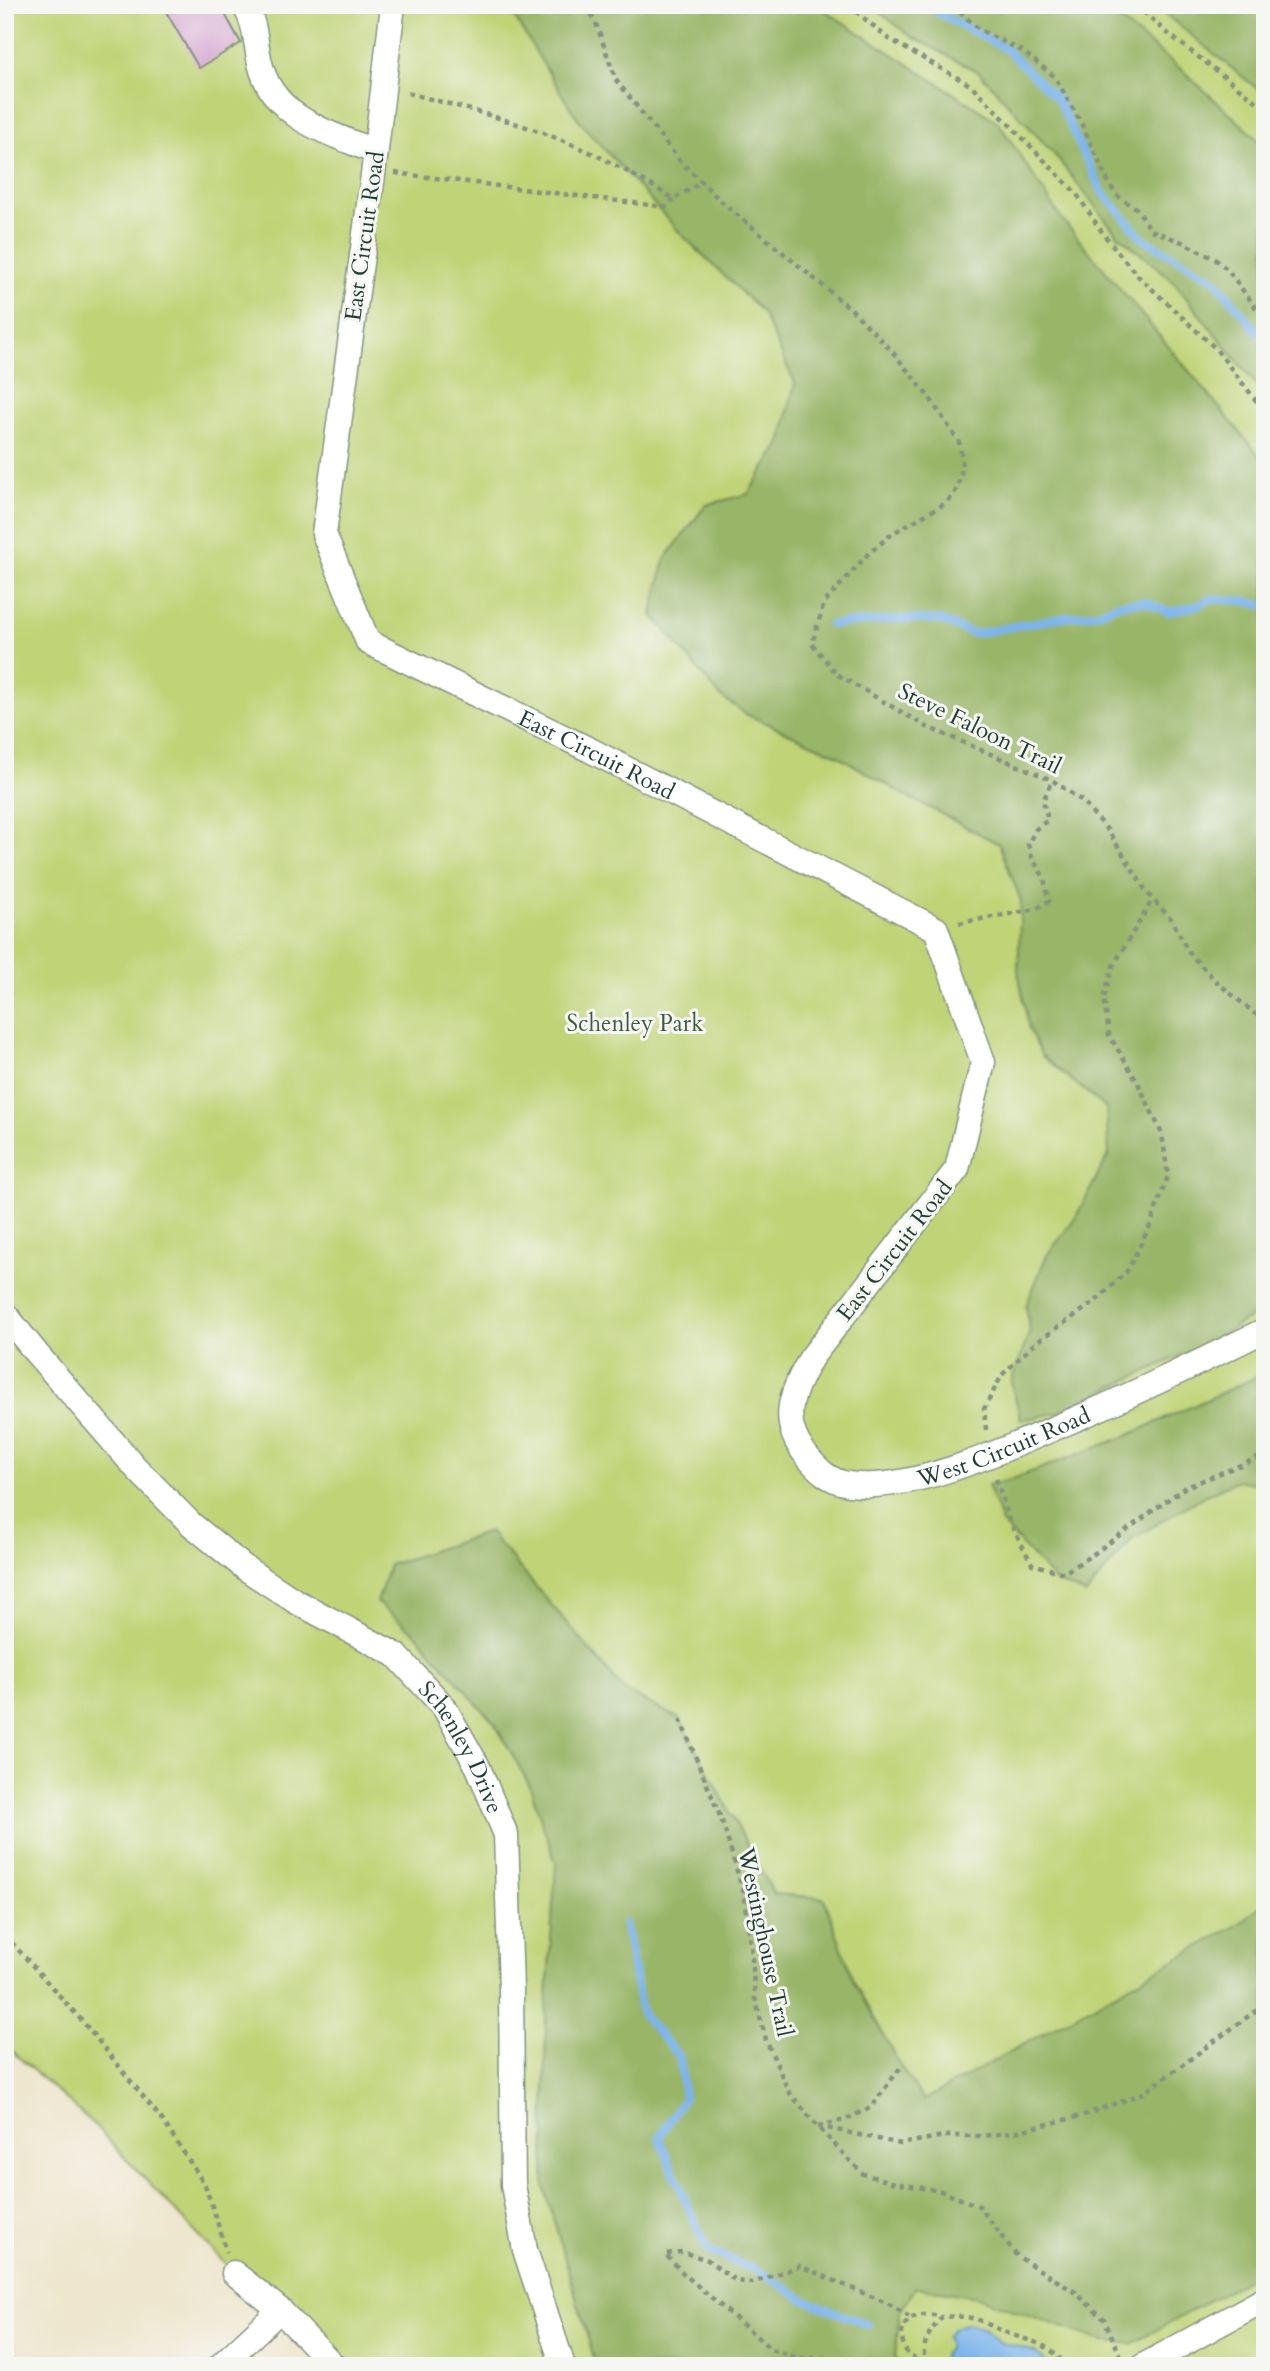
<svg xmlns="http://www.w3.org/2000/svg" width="1270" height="2371" font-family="Cardo,serif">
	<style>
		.green { fill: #c0d376; stroke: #708855; stroke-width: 2 }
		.forest { fill: #98b567; stroke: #5c794e; stroke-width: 2 }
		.water { fill: #7bb4eb; stroke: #4d7890; stroke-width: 2 }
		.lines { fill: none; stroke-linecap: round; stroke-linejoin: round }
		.stream { stroke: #7bb4eb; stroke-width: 8 }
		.building { fill: #d4a1d0 }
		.minor-casing { stroke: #869280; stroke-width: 27 }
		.path { stroke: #869280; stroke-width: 4.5; stroke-dasharray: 5 5; stroke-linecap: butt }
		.minor { stroke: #fff; stroke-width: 24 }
		.labels { text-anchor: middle; stroke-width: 6; stroke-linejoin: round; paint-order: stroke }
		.street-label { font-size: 23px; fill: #1f3d34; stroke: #f6f6f2 }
		.park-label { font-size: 23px; fill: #3f5b41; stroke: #f6f6f2 }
	</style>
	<rect width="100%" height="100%" fill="#f6f6f2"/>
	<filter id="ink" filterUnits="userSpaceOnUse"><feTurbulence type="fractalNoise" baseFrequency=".0143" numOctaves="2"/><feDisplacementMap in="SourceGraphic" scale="14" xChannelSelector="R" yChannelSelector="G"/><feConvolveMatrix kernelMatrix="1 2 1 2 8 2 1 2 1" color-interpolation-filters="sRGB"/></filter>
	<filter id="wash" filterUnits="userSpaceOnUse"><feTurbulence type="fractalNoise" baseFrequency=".00686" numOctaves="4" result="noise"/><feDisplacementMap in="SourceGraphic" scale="28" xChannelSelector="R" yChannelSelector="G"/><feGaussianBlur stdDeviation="1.57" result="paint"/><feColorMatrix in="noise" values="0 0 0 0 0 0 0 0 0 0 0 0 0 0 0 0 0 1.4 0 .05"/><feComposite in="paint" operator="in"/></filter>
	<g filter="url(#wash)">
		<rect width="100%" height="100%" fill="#eee6cd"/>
		<polygon class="green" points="5,5 1265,5 1265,2366 331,2366 234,2273 91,2122 5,2045"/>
		<g class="forest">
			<polygon points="507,5 816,5 998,122 1061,218 1265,462 1265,1308 1206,1344 1056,1413 1021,1420 1011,1382 1030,1331 1026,1306 1046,1257 1077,1215 1109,1154 1106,1108 1042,1056 1029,1029 1018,971 1021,901 999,844 903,794 833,753 748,715 720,696 652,614 665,559 706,505 748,494 781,442 795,383 762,312 681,234 587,130 571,109"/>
			<polygon points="870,5 1101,5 1182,70 1265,146 1265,396 1172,280 1117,234 1053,153 979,72 912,37"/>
			<polygon points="1154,5 1265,5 1265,95"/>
			<polygon points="1265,1373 1265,1485 1237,1480 1204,1496 1132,1539 1086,1594 1056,1582 1002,1523 988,1485 1010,1480 1129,1435"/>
			<polygon points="489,1532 625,1691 680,1719 774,1894 824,1898 854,1982 901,2067 924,2100 1239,1924 1265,1902 1265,2269 1132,2344 1099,2340 977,2297 916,2287 900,2312 895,2357 900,2366 596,2366 544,2186 546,2011 556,1864 529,1784 495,1724 416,1634 377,1603 389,1565"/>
		</g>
		<polygon class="water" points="967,2323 983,2328 1001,2343 1035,2352 1050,2366 944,2366 943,2355 948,2349 948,2341 946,2337 954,2328"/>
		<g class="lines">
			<g class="stream">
				<polyline points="923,5 1006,49 1058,100 1101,190 1142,238 1215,280 1265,341"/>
				<polyline points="831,625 901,619 939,620 974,634 1052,619 1098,613 1122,603 1146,602 1168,612 1200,605 1209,599 1245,601 1265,606"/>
				<polyline points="625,1923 642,2014 680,2058 684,2098 659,2138 707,2250 760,2272 805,2300 868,2325"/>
			</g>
		</g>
		<g id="blocks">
			<polygon class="building" points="162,5 220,5 241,43 199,68"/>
		</g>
	</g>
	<g filter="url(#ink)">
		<use href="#blocks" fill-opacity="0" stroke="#869280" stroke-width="2"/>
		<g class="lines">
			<defs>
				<g id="minor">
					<path d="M244,5C256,23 255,42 260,63C273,119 328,132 376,152"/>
					<path id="s1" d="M393,5L373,175L324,534L368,642L590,750L936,929L983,1062L957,1169L811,1358C792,1391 778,1421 806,1455C817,1469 830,1482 849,1484C909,1493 1002,1451 1057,1427C1128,1397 1196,1364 1265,1330"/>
					<path id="s2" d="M5,1314L37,1354L136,1468L191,1524L245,1568L295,1601L396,1655L444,1707L478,1767L506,1835L511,1990L513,2185L525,2250L563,2366"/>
					<polyline points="234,2273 280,2310 334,2366"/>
					<polyline points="220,2366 280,2310"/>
					<polyline points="1143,2366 1265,2299"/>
				</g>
			</defs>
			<use href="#minor" class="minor-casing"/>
			<g class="path">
				<polyline points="587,5 597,26 616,80 680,161 724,204 851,309 891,350 929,397 959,442 962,458 961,476 955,492 946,503 893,533 868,554 824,603 812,644 838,675 927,727 1052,780 1082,801 1109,832 1148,894 1172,920 1189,953 1217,982 1254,1013 1265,1018"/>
				<polyline points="848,5 889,39 972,86 1076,193 1104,235 1136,274 1215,348 1265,412"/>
				<polyline points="952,5 980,30 1022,51 1055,77 1082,125 1107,179 1116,195 1137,209 1151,230 1182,242 1215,259 1227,269 1265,320"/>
				<polyline points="1136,5 1166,32 1265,108"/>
				<path d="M408,93C460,107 513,120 564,141C602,156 638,177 674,199L702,182"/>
				<polyline points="395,173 666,207 674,199"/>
				<polyline points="959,923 1036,909 1049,901 1044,878 1031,855 1028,844 1036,829 1048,820 1043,801 1052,780"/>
				<polyline points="986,1430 984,1409 1002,1375 1034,1344 1096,1301 1127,1271 1150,1226 1168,1176 1162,1134 1138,1083 1109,1035 1104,997 1113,966 1153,899"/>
				<polyline points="996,1479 1010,1522 1032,1564 1064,1573 1095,1553 1184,1488 1265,1455"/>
				<polyline points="680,1719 722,1821 743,1891 751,1944 755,1998 766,2040 789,2092 817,2126 863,2174 894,2183 940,2191 979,2206 1017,2256 1075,2292 1104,2319 1121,2357"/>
				<polyline points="5,1935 84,2023 163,2121 205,2185 227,2252"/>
				<polyline points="818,2126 901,2144 944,2136 983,2136 1015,2132 1081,2116 1144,2093 1265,2004"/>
				<polyline points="818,2126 845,2120 871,2107 901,2067"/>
				<path d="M925,2363L909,2356C890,2326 912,2308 942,2317"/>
				<polyline points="854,2366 825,2358 797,2358 771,2349 684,2274 665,2254 682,2252 708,2260 736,2281 752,2283 800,2266 891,2305 911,2318"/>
				<path d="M925,2366C921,2344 928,2333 942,2317C978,2314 979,2322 1010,2334C1032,2342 1052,2344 1065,2366"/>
			</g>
			<use href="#minor" class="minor"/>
		</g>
	</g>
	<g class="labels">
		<g class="street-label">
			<text transform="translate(364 236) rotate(-82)" y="8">East Circuit Road</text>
			<text transform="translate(980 728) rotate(26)" y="8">Steve Faloon Trail</text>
			<text dy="8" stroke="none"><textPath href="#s1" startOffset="905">East Circuit Road</textPath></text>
			<text transform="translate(894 1250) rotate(-52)" y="8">East Circuit Road</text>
			<text dy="8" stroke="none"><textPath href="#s1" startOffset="2096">West Circuit Road</textPath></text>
			<text dy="8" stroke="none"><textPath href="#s2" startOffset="639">Schenley Drive</textPath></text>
			<text transform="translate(766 1942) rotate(78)" y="8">Westinghouse Trail</text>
		</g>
		<g class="park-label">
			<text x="635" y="1031">Schenley Park</text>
		</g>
	</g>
	<rect width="1270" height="2371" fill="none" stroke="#f6f6f2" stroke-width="28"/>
</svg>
